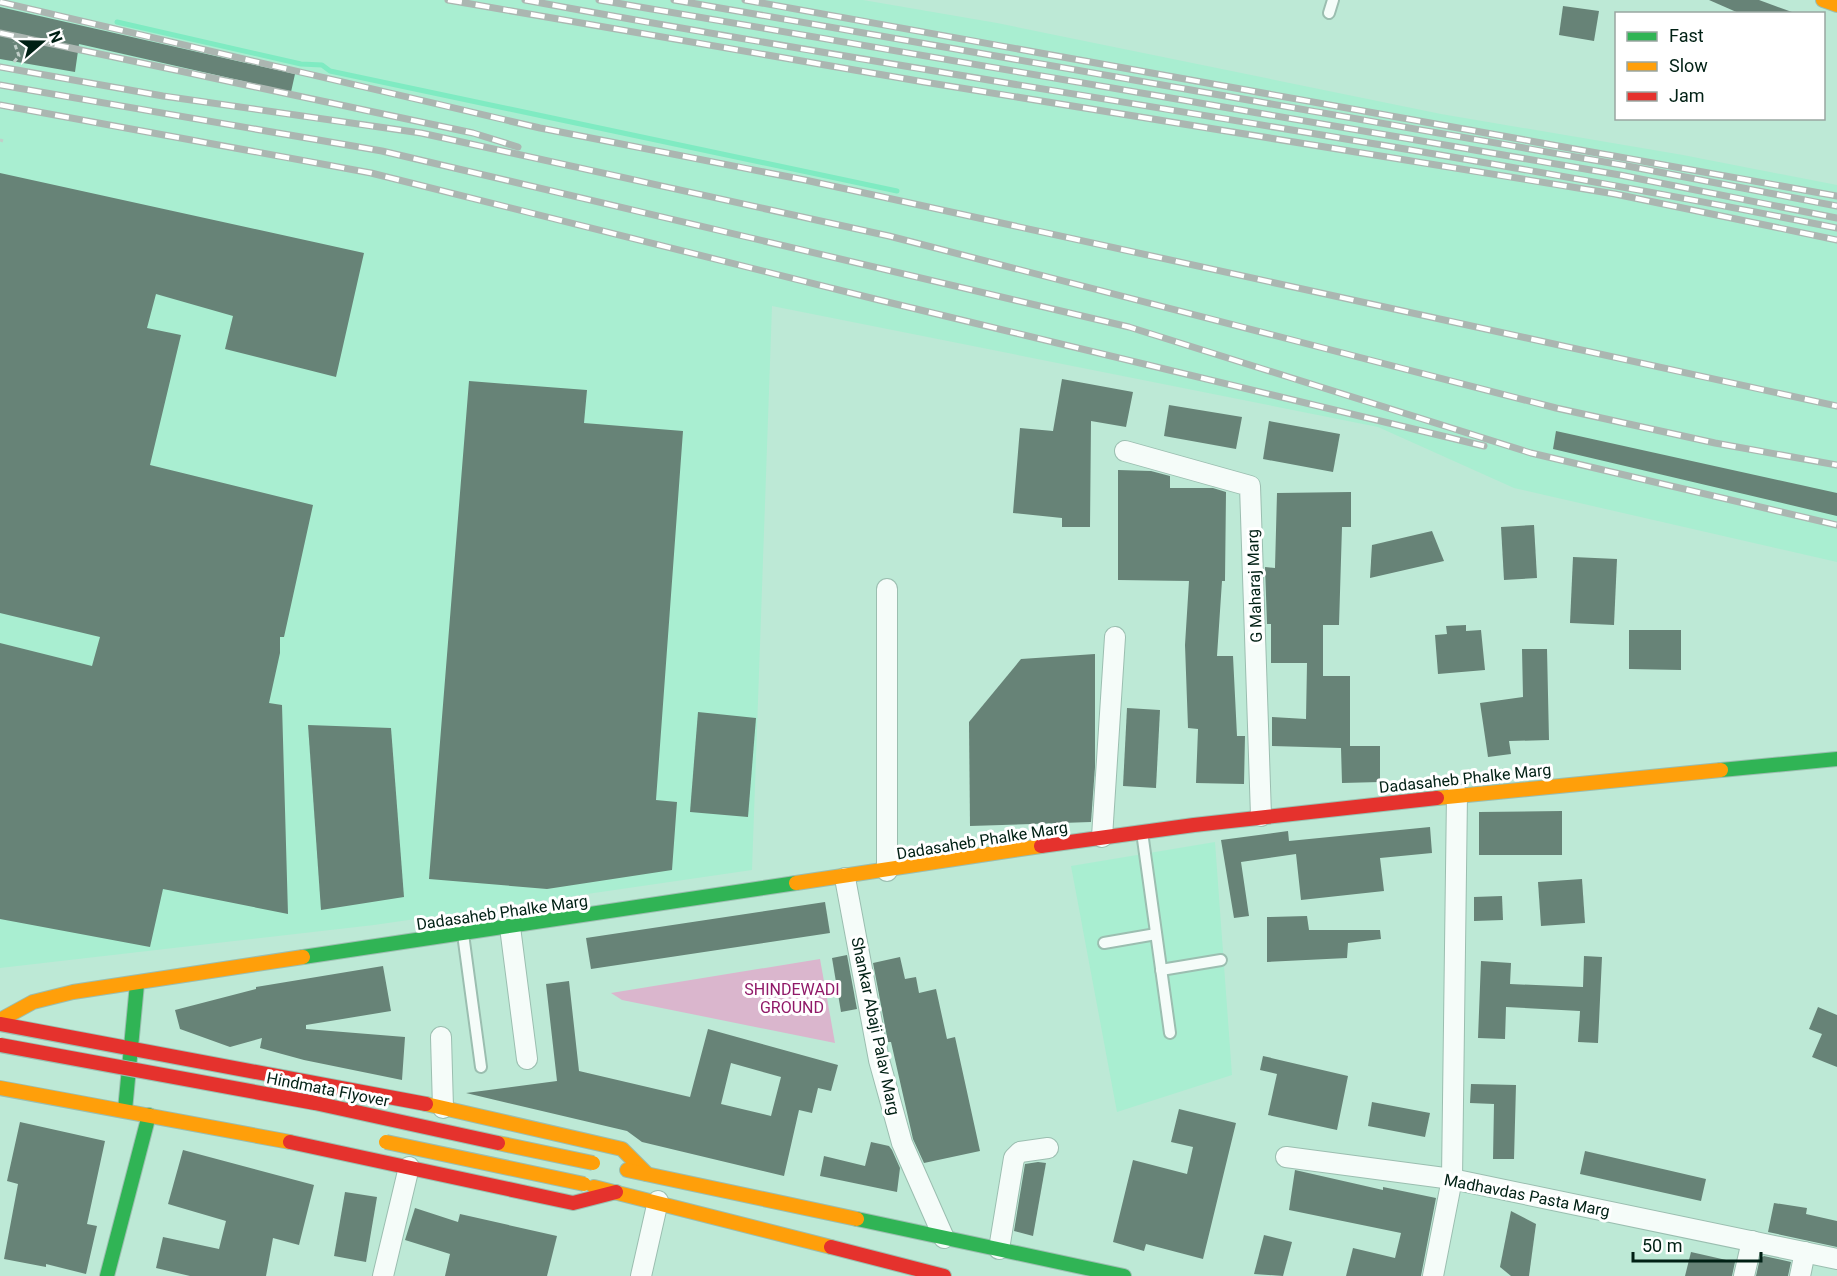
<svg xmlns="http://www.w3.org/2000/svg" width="1837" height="1276" font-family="Roboto,sans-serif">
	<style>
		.built { fill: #a9eed1 }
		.green { fill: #dab6cd }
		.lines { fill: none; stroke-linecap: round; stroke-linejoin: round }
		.stream { stroke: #7febc2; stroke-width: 5 }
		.building { fill: #678377; fill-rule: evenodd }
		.lane-casing { stroke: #9bbeb0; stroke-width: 14 }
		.street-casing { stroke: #9bbeb0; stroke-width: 22 }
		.fast-casing { stroke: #9bbeb0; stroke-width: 16 }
		.slow-casing { stroke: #9bbeb0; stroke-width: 16 }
		.jam-casing { stroke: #9bbeb0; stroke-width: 16 }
		.path { stroke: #c1cfc9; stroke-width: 3; stroke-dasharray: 4.5 3; stroke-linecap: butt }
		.lane { stroke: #f5fcf9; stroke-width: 10 }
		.street { stroke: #f5fcf9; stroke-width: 20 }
		.fast { stroke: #30b455; stroke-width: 14 }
		.slow { stroke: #ff9f0a; stroke-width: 14 }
		.jam { stroke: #e5322d; stroke-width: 14 }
		.rail-casing { stroke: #abb6b1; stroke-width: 7 }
		.rail { stroke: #fff; stroke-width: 4.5; stroke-dasharray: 14; stroke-linecap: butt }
		.slow-bridge-casing { stroke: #9bbeb0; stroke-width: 16; stroke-linecap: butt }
		.jam-bridge-casing { stroke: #9bbeb0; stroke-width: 16; stroke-linecap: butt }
		.slow-bridge { stroke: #ff9f0a; stroke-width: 14 }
		.jam-bridge { stroke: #e5322d; stroke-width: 14 }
		.labels { text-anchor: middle; stroke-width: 6; stroke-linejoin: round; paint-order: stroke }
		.street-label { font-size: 16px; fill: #002014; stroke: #fff }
		.park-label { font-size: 16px; fill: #901968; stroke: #fff }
	</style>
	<rect width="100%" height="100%" fill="#bde9d6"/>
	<g class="built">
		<polygon points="0,0 863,0 997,23 1441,114 1683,155 1837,185 1837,562 1514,488 1378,427 772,306 752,870 374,925 0,968"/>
		<polygon points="1215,842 1232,1075 1117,1112 1071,866"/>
	</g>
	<polygon class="green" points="820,959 835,1043 622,1000 611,993"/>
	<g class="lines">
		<polyline class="stream" points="117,22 301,64 322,65 330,71 897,191"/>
	</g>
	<g class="building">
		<polygon points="1709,0 1759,0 1792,12 1741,14"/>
		<polygon points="1563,6 1599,11 1594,41 1559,35"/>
		<polygon points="0,7 295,74 291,92 79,44 75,72 0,59"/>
		<polygon points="0,173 364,253 336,377 225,349 233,316 156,294 147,328 181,335 150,465 313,505 284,637 280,637 280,653 269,703 282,705 288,914 163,889 150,947 0,919 0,643 92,666 100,637 0,613"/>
		<polygon points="1062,379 1133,392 1126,427 1091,421 1090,527 1062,527 1062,518 1013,513 1020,428 1053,431"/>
		<polygon points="469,381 587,390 584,423 683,431 656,800 677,802 672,870 547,889 429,879"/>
		<polygon points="1169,405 1242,417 1236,449 1164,436"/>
		<polygon points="1269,421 1340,434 1333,472 1263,459"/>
		<polygon points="1556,431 1837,493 1837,516 1553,449"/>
		<polygon points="1118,470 1151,471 1170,476 1170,488 1213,488 1226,492 1225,581 1222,581 1217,656 1233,656 1237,736 1245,736 1244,784 1196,783 1198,729 1188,728 1185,645 1189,581 1118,580"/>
		<polygon points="1351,492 1351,527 1342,527 1339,625 1323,625 1323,676 1350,676 1350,746 1380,746 1380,782 1342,783 1341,748 1272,746 1272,717 1306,719 1307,663 1271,663 1271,624 1267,624 1265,567 1275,568 1277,493"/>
		<polygon points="1534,525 1537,578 1504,580 1501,527"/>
		<polygon points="1432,531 1444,561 1370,578 1372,545"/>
		<polygon points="1573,557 1617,559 1614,625 1570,623"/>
		<polygon points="1466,625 1466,631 1481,630 1485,670 1438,674 1435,635 1447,634 1446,626"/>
		<polygon points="1629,630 1681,630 1681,670 1629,669"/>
		<polygon points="1522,649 1547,649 1549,740 1509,741 1511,754 1488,757 1480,703 1523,697"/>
		<polygon points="1095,654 1095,767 1091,822 970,826 969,722 1021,659"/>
		<polygon points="1127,708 1160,710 1156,788 1123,786"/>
		<polygon points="698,712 756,718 748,817 690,812"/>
		<polygon points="308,725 391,728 404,897 321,910"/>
		<polygon points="1562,811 1562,855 1479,855 1479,812"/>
		<polygon points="1430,827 1432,853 1380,858 1384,891 1301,900 1296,854 1241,862 1249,916 1234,918 1221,840 1288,831 1289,841"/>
		<polygon points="1582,879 1585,923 1541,926 1538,882"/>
		<polygon points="1502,896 1503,920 1474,921 1474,897"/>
		<polygon points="825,902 830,933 591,969 586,938"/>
		<polygon points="1307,916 1309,930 1380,930 1381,939 1348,943 1347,958 1267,962 1267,917"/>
		<polygon points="847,955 857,1009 841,1012 832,958"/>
		<polygon points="1584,956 1602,957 1598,1043 1578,1042 1580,1011 1506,1007 1505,1039 1478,1038 1481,961 1511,963 1510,984 1583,987"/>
		<polygon points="900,957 905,979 916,977 919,993 936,989 947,1039 955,1037 980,1151 924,1163 913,1139 891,1042 888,1042 873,963"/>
		<polygon points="383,966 391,1011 306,1025 306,1029 405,1037 402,1080 304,1060 260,1048 262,1038 230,1047 180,1029 175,1010 256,989 256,987"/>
		<path d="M569,981L579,1071L690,1097L708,1029L838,1065L831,1091L818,1088L812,1113L799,1110L784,1176L642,1142L627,1131L466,1093L557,1081L546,984ZM731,1063L781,1077L771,1116L721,1104Z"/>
		<polygon points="1818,1007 1837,1015 1837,1067 1812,1057 1822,1034 1809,1029"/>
		<polygon points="1263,1056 1348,1076 1337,1130 1268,1115 1277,1074 1260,1070"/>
		<polygon points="1471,1084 1516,1085 1514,1159 1493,1159 1494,1104 1470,1103"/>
		<polygon points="1372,1102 1430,1113 1425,1137 1368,1126"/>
		<polygon points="1179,1109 1236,1123 1203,1259 1146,1244 1144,1251 1113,1242 1133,1160 1187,1174 1193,1147 1171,1142"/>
		<polygon points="20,1122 105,1141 87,1224 97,1226 86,1274 46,1264 46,1267 4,1259 18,1184 7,1181"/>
		<polygon points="871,1142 889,1146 892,1150 900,1168 897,1192 820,1176 824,1156 865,1166"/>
		<polygon points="183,1150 314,1185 299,1245 273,1238 266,1276 190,1276 156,1268 163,1237 219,1249 226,1221 168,1204"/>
		<polygon points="1585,1151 1706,1179 1701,1201 1580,1174"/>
		<polygon points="1038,1162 1046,1163 1033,1236 1014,1231 1025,1164"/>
		<polygon points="1295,1170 1383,1190 1383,1187 1436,1198 1421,1276 1346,1276 1353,1248 1395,1258 1401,1233 1289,1210"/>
		<polygon points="345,1192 377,1197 366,1262 334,1256"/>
		<polygon points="1774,1203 1807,1208 1806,1214 1837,1221 1837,1247 1768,1232"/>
		<polygon points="415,1208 458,1222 460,1214 557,1236 547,1276 445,1276 450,1254 405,1240"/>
		<polygon points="1511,1211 1536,1224 1529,1276 1511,1276 1500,1267"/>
		<polygon points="1264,1235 1292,1242 1283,1276 1254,1274"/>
		<polygon points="1691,1252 1735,1262 1732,1276 1685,1276"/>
		<polygon points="1764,1256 1791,1262 1788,1276 1756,1276 1760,1258"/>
	</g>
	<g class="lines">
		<defs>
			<g id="lane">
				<polyline points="1329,13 1333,0"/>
				<polyline points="1142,832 1170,1033"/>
				<polyline points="463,934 481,1067"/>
				<polyline points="1104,943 1156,934"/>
				<polyline points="1161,970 1221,960"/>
			</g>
			<g id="street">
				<polyline points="1125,451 1250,486 1261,816"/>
				<polyline points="887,589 887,871"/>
				<polyline points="1102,837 1115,637"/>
				<polyline points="845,878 879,1060 902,1143 944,1238"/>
				<polyline points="510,927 527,1059"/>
				<polyline points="441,1037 443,1108"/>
				<polyline points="1286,1157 1452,1179 1837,1259"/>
				<polyline points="999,1249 1014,1158 1020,1152 1048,1148"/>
				<polyline points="383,1276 409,1167"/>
				<polyline points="641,1276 658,1201"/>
				<polyline points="1433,1276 1452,1179 1457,794"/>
				<polyline points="1744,1276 1752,1241"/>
				<polyline points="1800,1276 1805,1252"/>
			</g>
			<g id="fast">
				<polyline points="1721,770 1837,759"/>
				<polyline points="303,957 796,883"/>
				<polyline points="125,1110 137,984"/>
				<polyline points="857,1219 1124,1276"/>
				<polyline points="107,1276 149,1115"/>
			</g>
			<g id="slow">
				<polyline points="1823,0 1837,5"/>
				<polyline points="1437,798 1721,770"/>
				<polyline points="796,883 1041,846"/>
				<polyline points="0,1020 33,1002 73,992 303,957"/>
				<polyline points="0,1088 290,1142"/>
				<polyline points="426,1104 622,1149 647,1174"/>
				<polyline points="627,1170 857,1219"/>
				<polyline points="594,1187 831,1247"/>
			</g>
			<g id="jam">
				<polyline points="1041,846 1194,825 1437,798"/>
				<polyline points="0,1024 426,1104"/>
				<polyline points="290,1142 573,1203 616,1192"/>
				<polyline points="831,1247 944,1276"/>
			</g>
		</defs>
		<use href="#lane" class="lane-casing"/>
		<use href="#street" class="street-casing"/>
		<use href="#fast" class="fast-casing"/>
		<use href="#slow" class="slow-casing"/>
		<use href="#jam" class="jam-casing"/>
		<g class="path">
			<polyline points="14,62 19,56 14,42"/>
			<polyline points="0,140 3,141"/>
		</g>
		<use href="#lane" class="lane"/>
		<use href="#street" class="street"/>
		<use href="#fast" class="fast"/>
		<use href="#slow" class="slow"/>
		<use href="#jam" class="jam"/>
		<defs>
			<g id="rail">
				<polyline points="448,0 924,82 1615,194 1837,240"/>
				<path d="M525,0C962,81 1402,141 1837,228"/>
				<polyline points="599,0 1620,175 1837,218"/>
				<polyline points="674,0 1622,165 1837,206"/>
				<polyline points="745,0 1837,196"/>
				<polyline points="0,2 540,128 805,180 1837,406"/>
				<polyline points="0,33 473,133 518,147"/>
				<polyline points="0,67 163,96 421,133 889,236 1556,408 1715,443 1837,465"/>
				<polyline points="0,85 382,151 1129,327 1531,453 1837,525"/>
				<polyline points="0,105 371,173 879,300 1484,446"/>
			</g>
		</defs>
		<use href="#rail" class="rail-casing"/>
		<use href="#rail" class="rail"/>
		<defs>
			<g id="slow-bridge">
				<polyline points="386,1142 584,1184"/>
				<polyline points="498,1143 593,1163"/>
			</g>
			<polyline id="jam-bridge" points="0,1045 315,1103 498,1143"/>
		</defs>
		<use href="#slow-bridge" class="slow-bridge-casing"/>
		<use href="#jam-bridge" class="jam-bridge-casing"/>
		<use href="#slow-bridge" class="slow-bridge"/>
		<use href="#jam-bridge" class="jam-bridge"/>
	</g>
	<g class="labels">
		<g class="street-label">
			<text transform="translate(1254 586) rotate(-92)" y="6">G Maharaj Marg</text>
			<text transform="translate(1465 778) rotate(-6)" y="6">Dadasaheb Phalke Marg</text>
			<text transform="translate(982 840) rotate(-9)" y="6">Dadasaheb Phalke Marg</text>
			<text transform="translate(502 912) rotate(-8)" y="6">Dadasaheb Phalke Marg</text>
			<text transform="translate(876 1026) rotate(78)" y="6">Shankar Abaji Palav Marg</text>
			<text transform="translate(328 1089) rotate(11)" y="6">Hindmata Flyover</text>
			<text transform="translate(1527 1195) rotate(11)" y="6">Madhavdas Pasta Marg</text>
		</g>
		<g class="park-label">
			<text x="792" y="995">SHINDEWADI<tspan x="792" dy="18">GROUND</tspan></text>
		</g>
	</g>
	<rect x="1615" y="12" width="210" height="108" fill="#ffffff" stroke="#99a6a1" stroke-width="1.5"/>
	<rect x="1627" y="32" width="30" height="9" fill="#30b455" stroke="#99a6a1" stroke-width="1.5"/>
	<text x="1669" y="42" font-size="18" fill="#002014">Fast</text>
	<rect x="1627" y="62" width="30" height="9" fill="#ff9f0a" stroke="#99a6a1" stroke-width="1.5"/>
	<text x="1669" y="72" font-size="18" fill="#002014">Slow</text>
	<rect x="1627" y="92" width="30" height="9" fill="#e5322d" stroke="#99a6a1" stroke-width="1.5"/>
	<text x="1669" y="102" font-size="18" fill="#002014">Jam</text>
	<g transform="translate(42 42) rotate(70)" stroke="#ffffff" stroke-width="4.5" paint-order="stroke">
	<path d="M0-4.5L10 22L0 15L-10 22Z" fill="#002014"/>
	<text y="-9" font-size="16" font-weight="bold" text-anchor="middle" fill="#002014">N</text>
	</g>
	<path d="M1633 1252v9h128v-9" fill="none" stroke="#002014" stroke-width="3"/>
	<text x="1642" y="1252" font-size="18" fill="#002014" stroke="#ffffff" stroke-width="4.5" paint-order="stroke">50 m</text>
</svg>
